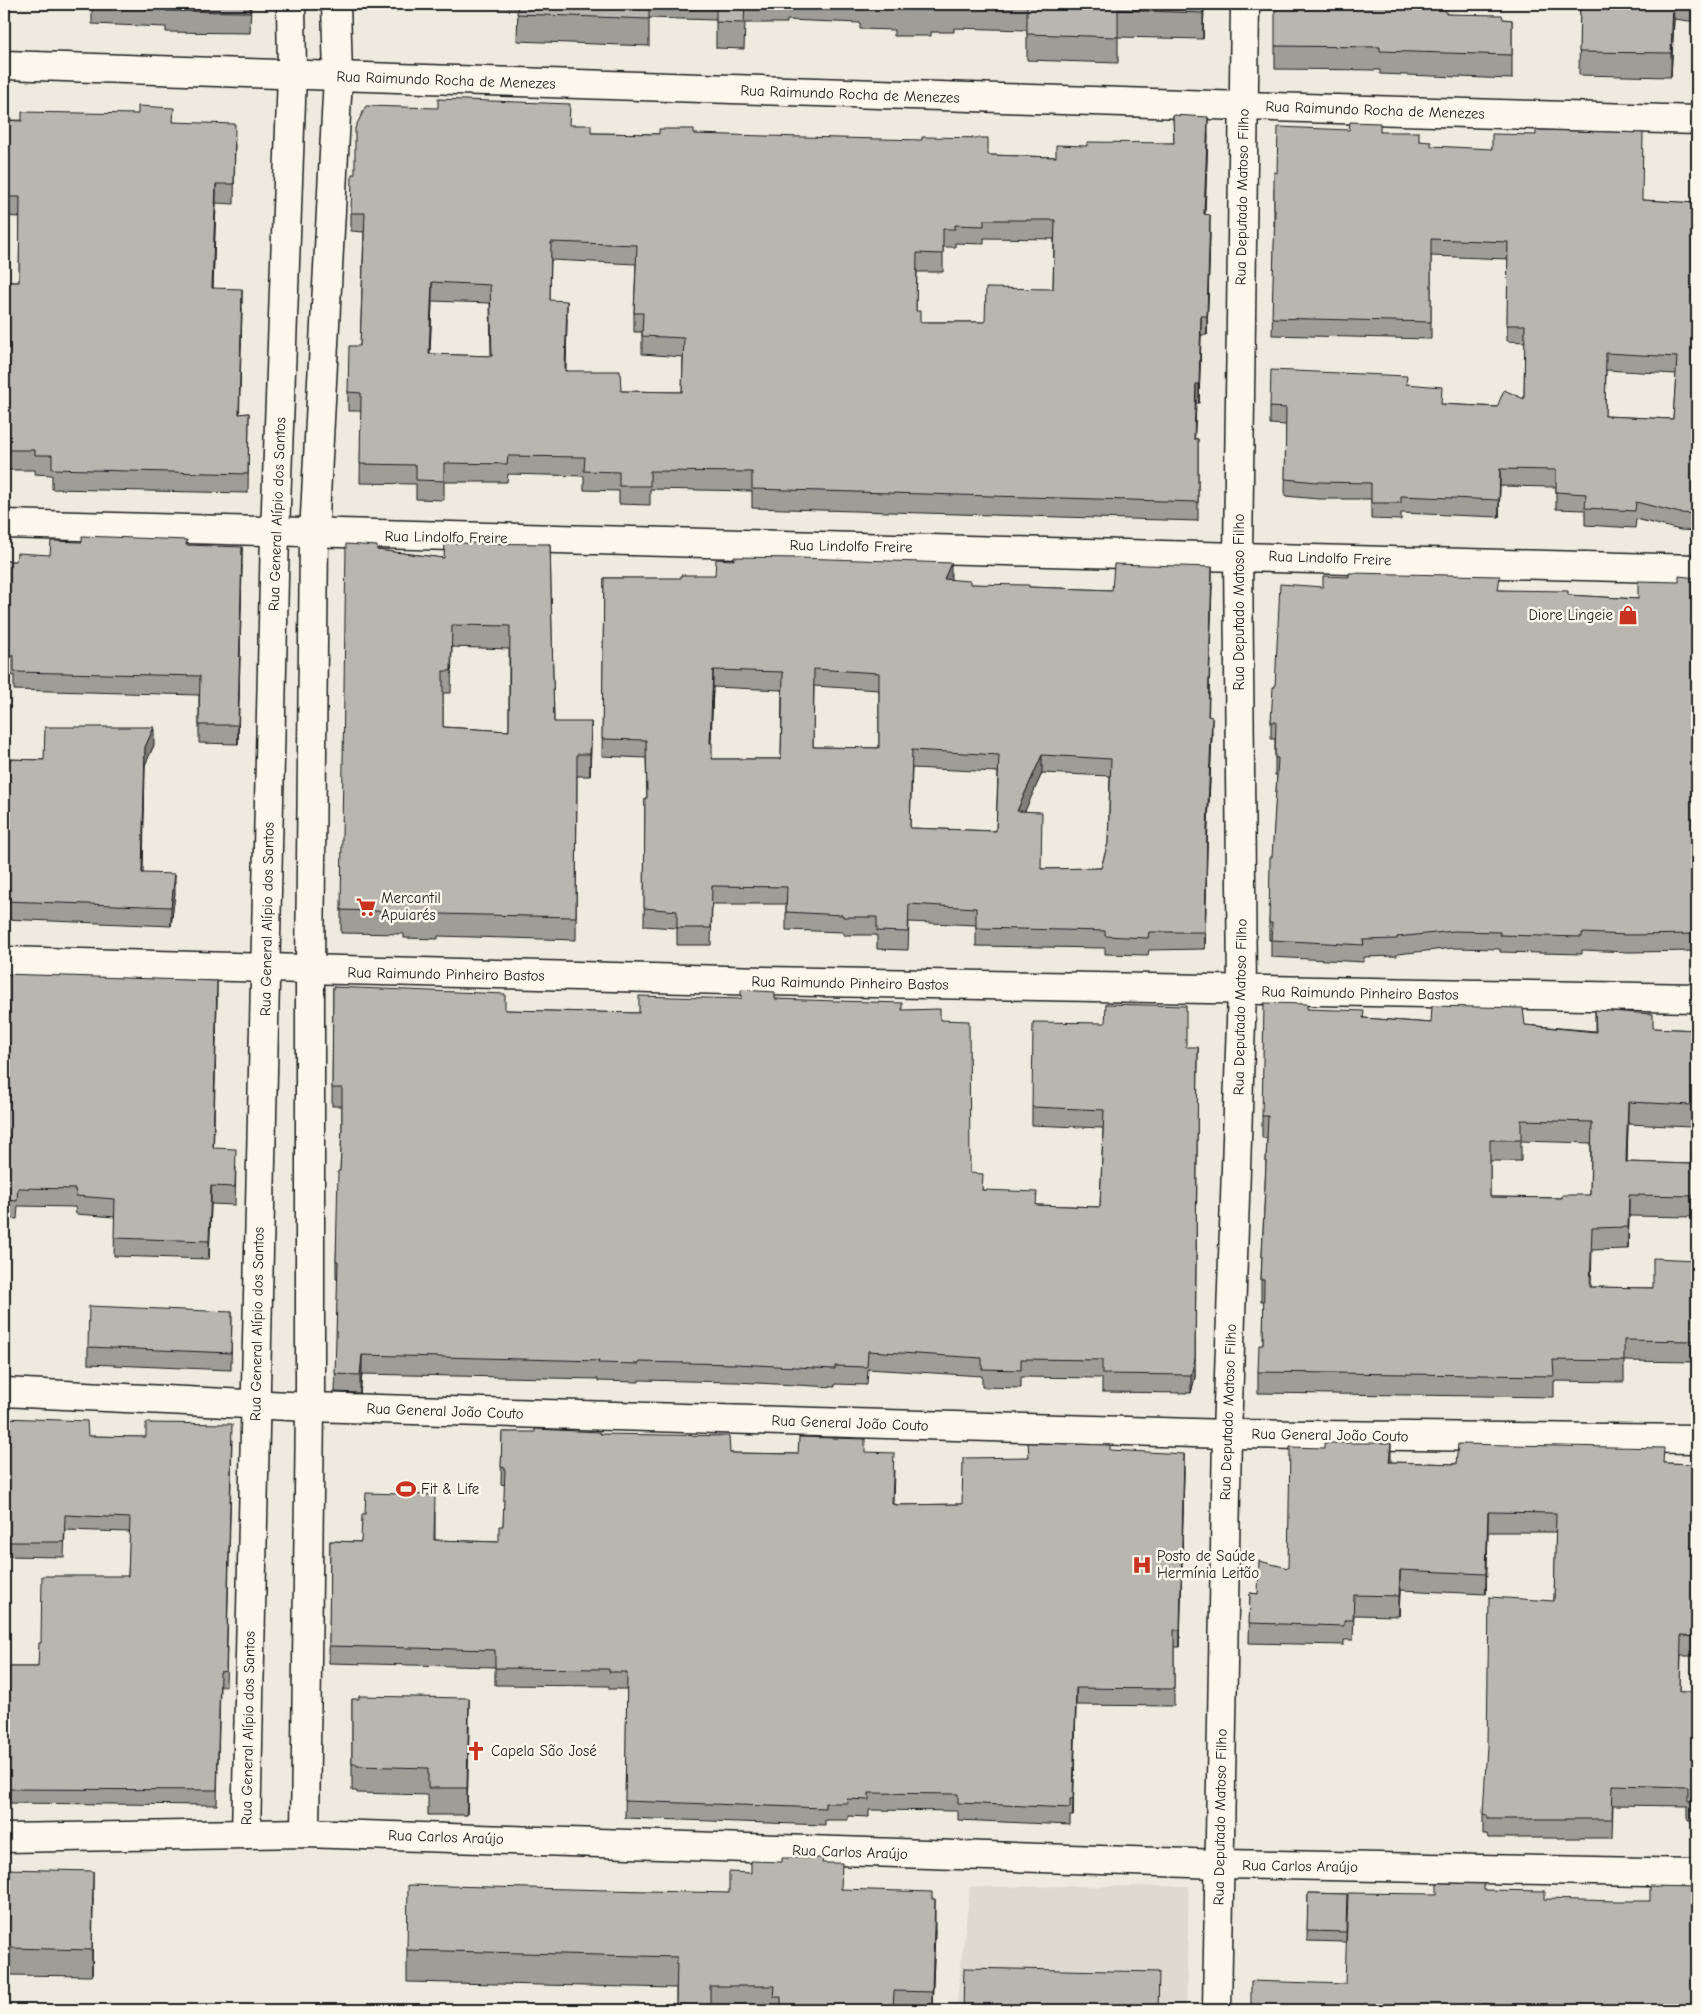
<svg xmlns="http://www.w3.org/2000/svg" width="1701" height="2014" font-family="'Comic Neue',sans-serif">
	<style>
		.built { fill: #dedad1 }
		.lines { fill: none; stroke-linecap: round; stroke-linejoin: round }
		.minor-casing { stroke: #1c1c1c; stroke-width: 31 }
		.tertiary-casing { stroke: #1c1c1c; stroke-width: 31 }
		.minor { stroke: #fbf7ec; stroke-width: 28 }
		.tertiary { stroke: #fbf7ec; stroke-width: 28 }
		.wall { fill: #9f9d96; stroke: #1c1c1c; fill-rule: evenodd }
		.shaded-wall { fill: #827f7a; stroke: #1c1c1c }
		.building { fill: #b9b6af; stroke: #1c1c1c; fill-rule: evenodd }
		.labels { text-anchor: middle; stroke-width: 5; stroke-linejoin: round; paint-order: stroke }
		.street-label { font-size: 15px; fill: #1c1c1c; stroke: #fbf7ec }
		.poi-label { font-size: 15px; fill: #1c1c1c; stroke: #fbf7ec; text-anchor: start }
	</style>
	<rect width="100%" height="100%" fill="#eeeadf"/>
	<filter id="ink" filterUnits="userSpaceOnUse"><feTurbulence type="fractalNoise" baseFrequency=".02" numOctaves="2"/><feDisplacementMap in="SourceGraphic" scale="10" xChannelSelector="R" yChannelSelector="G"/><feConvolveMatrix kernelMatrix="1 2 1 2 8 2 1 2 1" color-interpolation-filters="sRGB"/></filter>
	<g filter="url(#ink)">
		<polygon class="built" points="1189,1886 1186,2010 956,2010 970,1887"/>
		<g class="lines">
			<defs>
				<g id="minor">
					<polyline points="1243,106 1697,120"/>
					<path d="M4,524C568,542 1133,552 1697,569"/>
					<path d="M4,961C568,978 1133,990 1697,998"/>
					<polyline points="4,1392 310,1407 1227,1434 1697,1439"/>
					<polyline points="4,1838 305,1833 1220,1864 1697,1873"/>
				</g>
				<g id="tertiary">
					<polyline points="4,65 1243,106"/>
					<polyline points="305,1833 310,1407 310,971 314,534 338,77 336,4"/>
					<polyline points="246,1834 275,533 292,74 291,4"/>
					<polyline points="1217,2010 1227,1434 1242,991 1238,555 1245,4"/>
				</g>
			</defs>
			<use href="#minor" class="minor-casing"/>
			<use href="#tertiary" class="tertiary-casing"/>
			<use href="#minor" class="minor"/>
			<use href="#tertiary" class="tertiary"/>
		</g>
		<g class="wall">
			<polygon points="92,4 251,4 250,33 166,32 166,27 92,24"/>
			<polygon points="456,4 1204,4 1203,39 1118,37 1118,63 1027,60 1027,30 954,28 954,32 931,32 931,36 894,36 894,30 860,29 860,23 787,20 787,23 745,23 744,49 716,48 716,20 649,18 649,46 517,41 518,8 456,7"/>
			<polygon points="1580,4 1697,4 1697,22 1674,19 1671,77 1579,75"/>
			<polygon points="1447,14 1512,20 1512,79 1380,74 1380,70 1275,69 1275,46"/>
			<path d="M1173,115L1208,135L1205,214L1210,233L1207,335H1201L1199,403H1196L1194,439H1198V521L752,508V491L650,489V505L619,504V491L584,490V476L508,474L507,482H444V500L416,499V484L360,483L361,411H348V392L360,346L364,232L351,231V213L355,174L570,125L591,133L659,134H694L988,155L1056,157L1087,146L1174,143ZM984,238L1054,239L1053,289L985,322H920L916,311L917,272H943V247H955V243L984,244ZM551,260L636,264L634,313V332H642V354L683,357L682,392L621,391L566,371L567,319L550,300ZM432,301L490,303L491,356L430,354Z"/>
			<polygon points="4,120 174,122 235,144 234,204 216,203 213,288 242,308 239,414 249,413 248,493 52,489 52,475 35,474 35,470 4,470 4,282 19,282 20,217 4,216"/>
			<path d="M1349,130L1380,132L1419,141L1431,146L1642,200L1697,203V531L1680,530L1636,519L1635,528L1585,525V510L1556,509V487L1500,486L1499,517L1401,513V520L1371,519V499H1318L1285,496L1286,425L1270,424V407L1407,384L1442,404L1497,407L1524,399L1525,342L1507,341L1508,259L1431,256V339L1272,335L1275,226H1274V190L1277,173ZM1606,370L1676,374L1673,419L1605,416Z"/>
			<path d="M550,544L554,722L591,744L590,776H577L576,940L438,936V939L404,938V934L341,933V910L377,550L444,558ZM452,647L509,649V731L443,727V693H451Z"/>
			<polygon points="187,545 242,565 238,744 199,743 199,695 14,690 14,675 4,675 4,561 16,561 50,555"/>
			<path d="M604,578L951,580L970,584L1029,587L1112,590L1212,584L1208,716L1212,734L1207,847L1205,949L1149,950L1148,955L1105,954V948L976,946V925L909,922L908,950L877,949V935H843V932L786,930V904H712L711,945H677V928L644,926L645,798H647L646,758L602,756ZM814,686L879,690V748L813,747ZM713,687L782,690L781,759H712L711,743ZM912,768L998,772L996,831L910,828ZM1042,773L1110,776L1108,843L1101,868L1041,869L1024,812Z"/>
			<polygon points="1697,578 1697,951 1628,952 1582,950 1582,954 1500,952 1500,949 1454,948 1397,954 1397,956 1364,957 1364,962 1271,957 1271,940 1269,940 1269,923 1277,775 1275,775 1275,739 1271,739 1271,722 1275,687 1323,587 1500,590 1568,595 1638,599 1679,582"/>
			<polygon points="154,745 145,765 143,873 175,893 171,926 4,919 4,759 44,760"/>
			<polygon points="4,974 217,999 213,1149 236,1167 235,1205 211,1204 209,1259 114,1256 115,1217 76,1214 75,1207 18,1206 17,1219 5,1218 5,1360 4,1360 4,1134 6,1134 7,1091 4,1090"/>
			<polygon points="333,987 505,1010 639,1013 741,999 775,999 902,1010 940,1020 970,1173 983,1190 1037,1205 1100,1207 1103,1128 1032,1125 1032,1107 1186,1047 1195,1377 1191,1393 1102,1392 1102,1378 1021,1377 1021,1388 982,1387 982,1376 868,1369 867,1385 835,1384 835,1387 736,1382 639,1380 639,1382 598,1381 598,1379 362,1374 360,1393 335,1392 338,1279 336,1279 336,1261 342,1128 342,1106 332,1106"/>
			<path d="M1307,1009L1364,1018L1431,1023L1525,1025L1595,1031V1010L1653,1028L1697,1030V1217L1629,1216L1628,1249L1592,1250L1591,1287L1653,1288L1697,1260V1362L1624,1361V1382L1554,1381V1397L1258,1393V1372L1263,1345L1264,1301H1261V1280L1267,1138H1262V1116ZM1628,1124L1691,1127V1164L1627,1162ZM1521,1141L1591,1143L1590,1195L1562,1198L1490,1197V1161H1521Z"/>
			<polygon points="232,1312 231,1370 88,1364 88,1347"/>
			<polygon points="4,1418 88,1436 232,1439 226,1686 220,1686 217,1805 4,1803 4,1667 38,1667 41,1643 128,1576 130,1532 65,1530 64,1557 4,1556"/>
			<polygon points="502,1432 600,1434 730,1453 798,1454 865,1452 894,1470 893,1504 897,1505 962,1504 1029,1457 1110,1450 1184,1471 1180,1647 1174,1647 1174,1706 1076,1705 1073,1816 1070,1816 1070,1825 958,1820 958,1811 869,1810 869,1817 848,1816 848,1820 825,1820 825,1825 625,1818 627,1689 609,1689 609,1686 495,1685 495,1667 329,1663 330,1541 361,1542 435,1512 435,1540 499,1542 503,1526 505,1485 501,1484"/>
			<polygon points="1391,1462 1456,1464 1664,1463 1697,1464 1697,1656 1681,1656 1680,1692 1697,1692 1697,1821 1688,1821 1688,1806 1613,1805 1612,1838 1488,1838 1487,1834 1483,1834 1483,1814 1554,1601 1556,1532 1488,1532 1486,1594 1400,1590 1399,1616 1354,1615 1353,1640 1344,1640 1344,1645 1249,1643 1250,1593 1258,1594 1288,1568"/>
			<polygon points="352,1699 469,1725 467,1815 428,1815 428,1795 357,1793 357,1791 352,1791"/>
			<polygon points="823,1863 842,1889 935,1931 932,2010 676,2010 676,1988 407,1982 407,1950 729,1893 751,1873"/>
			<polygon points="4,1869 93,1897 92,1976 8,1975 8,2010 4,2010"/>
			<polygon points="1484,1890 1545,1899 1697,2010 1251,2010 1345,1984 1437,1894"/>
			<polygon points="1308,1893 1347,1894 1346,1942 1307,1941"/>
		</g>
		<g class="shaded-wall">
			<polygon points="1203,4 1204,4 1203,39"/>
			<polygon points="1673,4 1674,19 1671,77 1671,53"/>
			<polygon points="1208,117 1208,135 1204,233 1204,214"/>
			<polygon points="216,184 216,203 212,307 212,288"/>
			<polygon points="1210,215 1210,233 1207,335 1207,316"/>
			<polygon points="432,282 432,301 429,372 429,354"/>
			<polygon points="242,289 242,308 239,433 239,414"/>
			<polygon points="567,301 567,319 565,389 565,371"/>
			<polygon points="1201,316 1201,335 1199,403 1199,384"/>
			<polygon points="1196,384 1196,403 1194,457 1194,439"/>
			<polygon points="1500,469 1500,486 1499,517 1499,500"/>
			<polygon points="242,547 242,565 238,744 238,725"/>
			<polygon points="951,563 951,581 944,579"/>
			<polygon points="1212,567 1212,584 1208,734 1208,716"/>
			<polygon points="713,670 713,687 710,760 710,743"/>
			<polygon points="1212,717 1212,734 1207,847 1205,949 1207,829"/>
			<polygon points="591,722 591,744 590,776 590,754"/>
			<polygon points="154,727 154,745 145,765 142,892 145,747"/>
			<polygon points="1042,755 1042,773 1017,829 1017,811"/>
			<polygon points="175,874 175,893 171,926 171,907"/>
			<polygon points="217,981 217,999 213,1167 213,1148"/>
			<polygon points="1198,1047 1195,1377 1191,1393 1191,1375"/>
			<polygon points="1628,1102 1628,1124 1626,1183 1626,1162"/>
			<polygon points="211,1186 211,1204 209,1259 209,1241"/>
			<polygon points="1629,1195 1629,1216 1628,1249 1628,1227"/>
			<polygon points="362,1355 362,1374 360,1393 360,1375"/>
			<polygon points="1391,1443 1391,1463 1389,1462"/>
			<polygon points="1184,1454 1184,1471 1180,1647 1180,1630"/>
			<polygon points="1488,1512 1488,1532 1486,1594 1486,1574"/>
			<polygon points="1400,1570 1400,1590 1399,1616 1399,1596"/>
			<polygon points="1076,1688 1076,1705 1073,1816 1073,1799"/>
			<polygon points="469,1698 469,1725 467,1815 467,1788"/>
			<polygon points="93,1871 93,1897 92,1976 92,1950"/>
			<polygon points="935,1899 935,1931 932,2010 932,1992"/>
		</g>
		<g class="building">
			<polygon points="114,4 250,4 250,12 166,11 167,6"/>
			<polygon points="518,4 649,4 649,19 517,14"/>
			<polygon points="716,4 745,4 744,23 716,22"/>
			<polygon points="888,4 954,4 954,6 931,5 931,10 894,9 895,4"/>
			<polygon points="1027,4 1203,4 1203,13 1118,10 1118,37 1027,34"/>
			<polygon points="1275,4 1446,4 1446,14 1502,15 1503,19 1512,20 1512,55 1380,51 1380,47 1275,46"/>
			<polygon points="1580,4 1673,4 1671,53 1579,52"/>
			<path d="M438,99L570,104L569,125H591V133L659,134V129H694V134L840,138L922,140V137L988,138V155L1056,157V145L1087,146V142L1174,143L1173,115L1208,117L1204,214L1210,215L1207,316H1201L1199,384H1196L1194,439H1198V502L752,489V472L650,471V486H619V472L584,471L585,457L508,456L507,464L444,463V481L416,480V465L360,464L361,393L348,392L349,346H360L365,213H351L352,174H355V128L366,106L438,108ZM984,220H1055L1053,289L986,288L985,322H920V311H916L917,253L943,254V229H955V225L984,226ZM551,242L637,245L634,313H643L642,336L684,338L682,392L621,391L620,371H565L567,301L550,300ZM432,282L490,285L492,356L429,354Z"/>
			<polygon points="138,106 174,108 173,122 235,124 234,184 216,184 212,288 242,289 239,414 249,413 248,474 52,469 52,455 35,455 35,450 4,450 4,282 19,282 20,197 4,197 4,120 22,121 22,112 138,114"/>
			<path d="M1350,122L1380,123V132H1419V141L1431,142V146L1492,149V134L1536,135V130L1643,133L1642,200L1697,203V514L1680,513L1636,502L1635,511L1585,508L1586,494L1556,492V470L1500,469L1499,500L1401,496V503H1371V483L1318,482L1285,479L1286,408L1270,407L1271,370L1407,376L1406,384L1442,387L1441,404L1497,407L1504,390L1524,399L1525,325H1507L1508,242L1431,239V322L1272,318L1275,209H1274V172L1277,173L1278,127L1349,130ZM1606,353L1677,357L1673,419L1605,416Z"/>
			<polygon points="82,536 187,540 186,545 242,547 238,725 199,725 200,676 14,672 14,656 4,656 4,561 16,561 17,553 50,555 51,541 82,542"/>
			<path d="M445,543L550,544L554,722H591L590,754H577L576,917L438,914V917L404,916V912L341,910L346,544L377,546V550L444,558ZM452,625L510,626L509,731L443,727V671H451Z"/>
			<path d="M733,557L799,558L951,563L944,579L970,581V584L1029,585V587L1112,590L1114,564L1212,567L1208,716L1212,717L1207,829L1205,932H1149L1148,938L1105,936V931L976,928V908L909,904L908,932L877,931V917H843V915L786,912L787,887L712,886L711,928H677V911L644,908L645,798H647L646,740L602,739L604,578H681V575H715L716,559L734,560ZM814,669L879,673V748L813,747ZM713,670L783,672L781,759H712V743H710ZM912,750L999,755L996,831L910,828ZM1042,755L1111,759L1108,843L1101,868L1041,869L1042,812L1017,811Z"/>
			<polygon points="1349,573 1500,576 1498,590 1568,591 1568,595 1638,599 1638,581 1679,582 1679,576 1697,578 1697,934 1628,935 1582,933 1582,937 1500,935 1500,932 1454,931 1397,937 1397,939 1363,940 1364,945 1271,940 1272,923 1269,923 1270,857 1272,857 1278,758 1275,758 1276,722 1271,722 1273,687 1275,687 1280,584 1323,587 1323,576 1349,577"/>
			<polygon points="45,727 154,727 145,747 142,873 175,874 171,907 4,901 4,759 44,760"/>
			<polygon points="4,974 217,981 213,1148 236,1149 235,1187 211,1186 209,1241 114,1238 115,1199 76,1196 75,1189 18,1188 17,1201 5,1200 5,1342 4,1342 4,1134 6,1134 7,1073 4,1072"/>
			<polygon points="333,987 505,994 505,1010 639,1013 639,996 741,999 741,990 775,992 775,999 902,1003 902,1010 940,1009 940,1020 969,1021 970,1173 983,1174 982,1190 1037,1192 1036,1205 1100,1207 1104,1110 1032,1107 1033,1022 1105,1023 1106,1004 1186,1006 1186,1047 1198,1047 1195,1359 1191,1375 1102,1374 1102,1360 1021,1359 1021,1370 982,1369 982,1358 868,1351 867,1367 835,1366 835,1369 736,1364 639,1362 639,1364 598,1363 599,1361 362,1355 360,1375 335,1374 338,1261 336,1261 338,1171 340,1171 342,1128 342,1088 332,1088"/>
			<path d="M1264,1003L1307,1004V1009L1364,1011L1363,1018L1431,1023L1432,1006L1523,1008L1525,1025L1596,1032L1595,1010L1653,1014V1028L1697,1030V1196L1629,1195L1628,1227L1592,1228L1590,1287L1653,1288V1258L1697,1260V1341L1624,1340V1361L1553,1360L1554,1376L1258,1372L1259,1345H1263L1264,1280H1261L1268,1116H1262ZM1628,1102L1692,1105L1691,1164L1626,1162ZM1521,1120L1592,1122L1590,1195H1562V1198L1490,1197V1140H1521Z"/>
			<polygon points="89,1306 232,1312 231,1353 88,1347"/>
			<polygon points="4,1418 87,1421 88,1436 146,1437 146,1423 232,1424 226,1671 220,1672 217,1790 4,1789 4,1667 38,1667 39,1643 41,1643 42,1576 128,1576 130,1518 65,1515 64,1542 4,1542"/>
			<polygon points="535,1429 600,1432 600,1434 729,1436 730,1453 798,1454 799,1437 865,1439 865,1452 894,1453 892,1504 897,1505 962,1504 963,1458 1029,1457 1028,1443 1110,1445 1110,1450 1184,1454 1180,1630 1174,1630 1174,1689 1076,1688 1073,1799 1070,1799 1070,1808 958,1803 958,1794 869,1793 869,1800 847,1799 848,1803 825,1803 825,1808 625,1801 627,1672 609,1672 609,1669 495,1668 495,1650 329,1646 330,1541 361,1542 362,1514 365,1514 366,1493 435,1495 434,1540 499,1542 499,1526 503,1526 505,1468 501,1467 502,1432 535,1432"/>
			<polygon points="1324,1443 1391,1443 1389,1462 1456,1464 1458,1444 1664,1448 1663,1463 1697,1464 1697,1637 1681,1636 1680,1692 1697,1692 1697,1802 1688,1801 1688,1787 1613,1785 1612,1819 1488,1819 1487,1815 1483,1814 1487,1745 1489,1597 1554,1601 1556,1513 1488,1512 1486,1574 1400,1570 1399,1596 1354,1595 1353,1620 1344,1620 1344,1626 1249,1623 1250,1593 1258,1594 1259,1561 1288,1568 1290,1447 1324,1448"/>
			<polygon points="359,1696 469,1698 467,1788 428,1788 428,1768 357,1766 357,1764 352,1764 352,1699 359,1699"/>
			<polygon points="782,1858 823,1858 822,1863 842,1863 841,1889 932,1892 932,1899 935,1899 932,1992 894,1991 893,2010 820,2010 820,2005 781,2005 781,1997 774,1997 775,1986 710,1986 710,2010 676,2010 677,1957 407,1950 408,1885 729,1893 729,1872 751,1873 751,1861 782,1862"/>
			<polygon points="4,1869 93,1871 92,1950 8,1948 7,2010 38,2010 4,2010"/>
			<polygon points="1437,1883 1484,1884 1484,1890 1545,1891 1545,1899 1615,1901 1650,1901 1650,1886 1697,1887 1697,2010 1540,2010 1540,2006 1481,2004 1481,2010 1251,2010 1251,1981 1345,1984 1348,1893 1437,1894"/>
			<polygon points="1308,1893 1347,1894 1346,1932 1307,1931"/>
			<polygon points="964,1968 1159,1972 1158,2010 963,2010"/>
		</g>
	</g>
	<defs>
		<symbol id="shop-bare" viewBox="-9 -9 18 18"><path d="M-5-2.5h2.3a2.7 3.5 0 0 1 5.4 0H5L5.5 6h-11ZM-1.5-2.5h3a1.5 2.3 0 0 0-3 0Z" fill="#c8321e" stroke="#fbf7ec" stroke-width="2.5" paint-order="stroke"/></symbol>
		<symbol id="supermarket-bare" viewBox="-9 -9 18 18"><path d="M-6-5.5h2.5l.6 2H6L4.5 2H-2.5L-4.4-4H-6ZM-1.5 3.2a1.3 1.3 0 1 0 .1 0ZM3 3.2a1.3 1.3 0 1 0 .1 0Z" fill="#c8321e" stroke="#fbf7ec" stroke-width="2.5" paint-order="stroke"/></symbol>
		<symbol id="stadium-bare" viewBox="-9 -9 18 18"><path d="M0-5a6.5 5 0 1 0 0 10a6.5 5 0 1 0 0-10ZM-3.5-1.8h7v3.6h-7Z" fill="#c8321e" stroke="#fbf7ec" stroke-width="2.5" paint-order="stroke"/></symbol>
		<symbol id="hospital-bare" viewBox="-9 -9 18 18"><path d="M-5-5h3v3.5h4V-5h3V5h-3V1.5h-4V5h-3Z" fill="#c8321e" stroke="#fbf7ec" stroke-width="2.5" paint-order="stroke"/></symbol>
		<symbol id="church-bare" viewBox="-9 -9 18 18"><path d="M-1.2-6h2.4v3.5h3.3v2.4h-3.3V6h-2.4V-.1h-3.3v-2.4h3.3Z" fill="#c8321e" stroke="#fbf7ec" stroke-width="2.5" paint-order="stroke"/></symbol>
	</defs>
	<g fill-rule="evenodd">
		<use href="#shop-bare" x="1614" y="601" width="28" height="28"/>
		<use href="#supermarket-bare" x="352" y="893" width="28" height="28"/>
		<use href="#stadium-bare" x="392" y="1475" width="28" height="28"/>
		<use href="#hospital-bare" x="1128" y="1551" width="28" height="28"/>
		<use href="#church-bare" x="462" y="1737" width="28" height="28"/>
	</g>
	<g class="labels">
		<g class="street-label">
			<text transform="translate(446 80) rotate(2)" y="5">Rua Raimundo Rocha de Menezes</text>
			<text transform="translate(850 94) rotate(2)" y="5">Rua Raimundo Rocha de Menezes</text>
			<text transform="translate(1375 110) rotate(2)" y="5">Rua Raimundo Rocha de Menezes</text>
			<text transform="translate(1242 197) rotate(-89)" y="5">Rua Deputado Matoso Filho</text>
			<text transform="translate(277 514) rotate(-88)" y="5">Rua General Alípio dos Santos</text>
			<text transform="translate(446 537) rotate(1)" y="5">Rua Lindolfo Freire</text>
			<text transform="translate(851 546) rotate(1)" y="5">Rua Lindolfo Freire</text>
			<text transform="translate(1330 558) rotate(2)" y="5">Rua Lindolfo Freire</text>
			<text transform="translate(1239 602) rotate(-90)" y="5">Rua Deputado Matoso Filho</text>
			<text transform="translate(267 919) rotate(-89)" y="5">Rua General Alípio dos Santos</text>
			<text transform="translate(446 974) rotate(1)" y="5">Rua Raimundo Pinheiro Bastos</text>
			<text transform="translate(850 983) rotate(1)" y="5">Rua Raimundo Pinheiro Bastos</text>
			<text transform="translate(1360 993) rotate(1)" y="5">Rua Raimundo Pinheiro Bastos</text>
			<text transform="translate(1240 1007) rotate(-89)" y="5">Rua Deputado Matoso Filho</text>
			<text transform="translate(257 1324) rotate(-89)" y="5">Rua General Alípio dos Santos</text>
			<text transform="translate(445 1411) rotate(2)" y="5">Rua General João Couto</text>
			<text transform="translate(1228 1412) rotate(-88)" y="5">Rua Deputado Matoso Filho</text>
			<text transform="translate(850 1423) rotate(2)" y="5">Rua General João Couto</text>
			<text transform="translate(1330 1435) rotate(1)" y="5">Rua General João Couto</text>
			<text transform="translate(248 1728) rotate(-89)" y="5">Rua General Alípio dos Santos</text>
			<text transform="translate(1220 1817) rotate(-89)" y="5">Rua Deputado Matoso Filho</text>
			<text transform="translate(446 1837) rotate(2)" y="5">Rua Carlos Araújo</text>
			<text transform="translate(850 1852) rotate(2)" y="5">Rua Carlos Araújo</text>
			<text transform="translate(1300 1866) rotate(1)" y="5">Rua Carlos Araújo</text>
		</g>
		<g class="poi-label">
			<text x="1613" y="620" text-anchor="end">Diore Lingeie</text>
			<text x="381" y="903">Mercantil<tspan x="381" dy="17">Apuiarés</tspan></text>
			<text x="421" y="1494">Fit &amp; Life</text>
			<text x="1157" y="1561">Posto de Saúde<tspan x="1157" dy="17">Hermínia Leitão</tspan></text>
			<text x="491" y="1756">Capela São José</text>
		</g>
	</g>
	<rect width="1701" height="2014" fill="none" stroke="#fbf7ec" stroke-width="20"/>
	<rect x="10" y="10" width="1681" height="1994" fill="none" stroke="#1c1c1c" stroke-width="2" filter="url(#ink)"/>
</svg>
